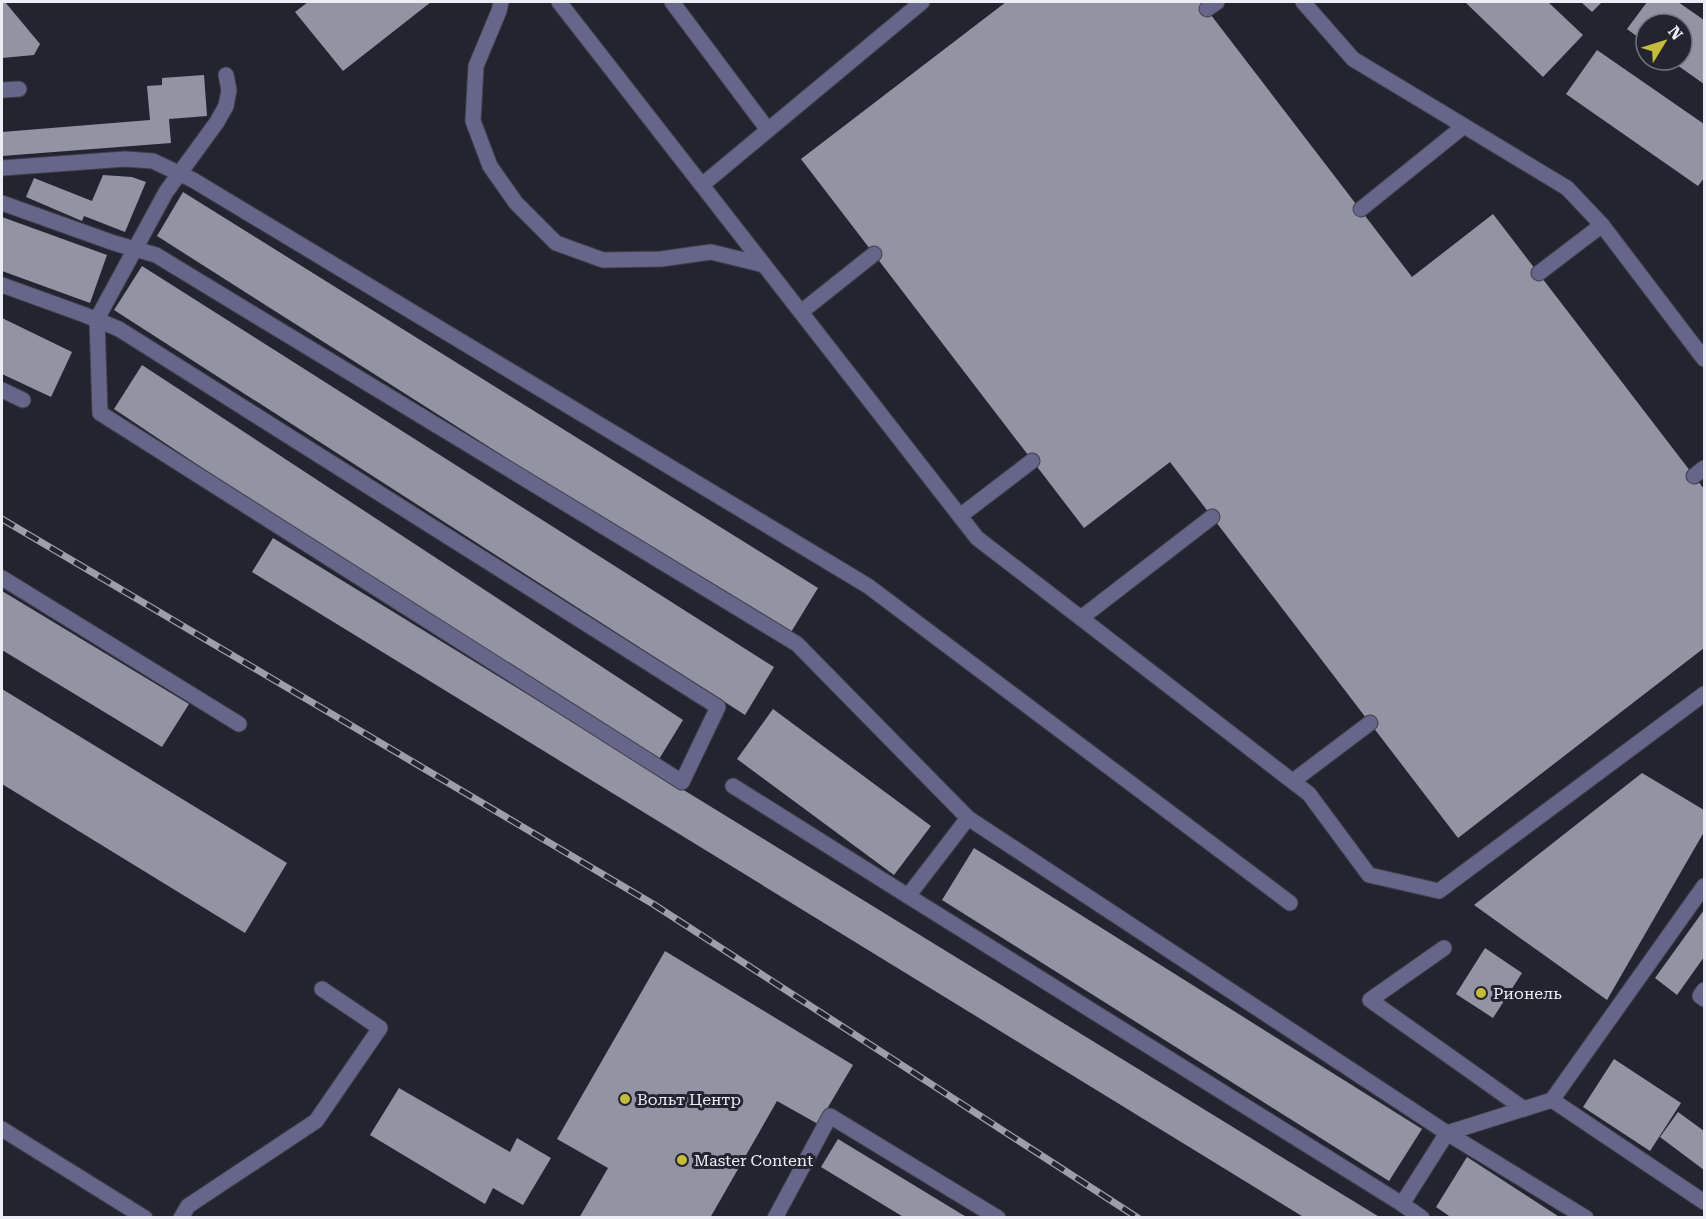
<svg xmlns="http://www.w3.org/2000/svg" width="1706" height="1219" font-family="'Roboto Serif',serif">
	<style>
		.building { fill: #9393a3 }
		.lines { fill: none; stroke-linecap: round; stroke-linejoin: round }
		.service-casing { stroke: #40404c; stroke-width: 17 }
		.service { stroke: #66668a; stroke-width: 15 }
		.rail-casing { stroke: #9e9ea8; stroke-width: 7 }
		.rail { stroke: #242431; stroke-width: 4.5; stroke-dasharray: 14; stroke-linecap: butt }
		.poi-dot { fill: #c6bc3c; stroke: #242431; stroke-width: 2 }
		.labels { text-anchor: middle; stroke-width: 6; stroke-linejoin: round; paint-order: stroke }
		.poi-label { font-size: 16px; fill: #ededf5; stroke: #242431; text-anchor: start }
	</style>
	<rect width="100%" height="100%" fill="#242431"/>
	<g class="building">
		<polygon points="2,2 5,2 40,44 34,55 2,58"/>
		<polygon points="308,2 431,2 343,71 295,12"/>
		<polygon points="1006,2 1201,2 1412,277 1493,214 1704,489 1704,648 1458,838 1170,462 1084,528 801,159"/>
		<polygon points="1465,2 1548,2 1583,35 1543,77"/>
		<polygon points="1581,2 1602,2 1592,12"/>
		<polygon points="1647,2 1678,2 1704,20 1704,84 1670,60 1682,60 1682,24 1646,24 1646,43 1627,29"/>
		<polygon points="1597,50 1704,124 1704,178 1698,186 1566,94"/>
		<polygon points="204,75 207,116 169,119 171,143 2,156 2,132 150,120 147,86 162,85 162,78"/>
		<polygon points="103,175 132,177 146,182 125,232 84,216 82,221 26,197 34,178 92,201"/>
		<polygon points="183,192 818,588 788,637 157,236"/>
		<polygon points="2,217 107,255 90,303 2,271"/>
		<polygon points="142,266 774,667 745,715 114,310"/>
		<polygon points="2,318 72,352 51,397 2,374"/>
		<polygon points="142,365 683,720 653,769 114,409"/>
		<polygon points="273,538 1381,1218 1305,1218 252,572"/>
		<polygon points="2,591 189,704 162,747 2,650"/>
		<polygon points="2,689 287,863 245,933 2,784"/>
		<polygon points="773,709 931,826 894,875 737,759"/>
		<polygon points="1642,773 1704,810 1704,832 1607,1000 1474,905"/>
		<polygon points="974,848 1422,1129 1389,1181 942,900"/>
		<polygon points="1704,910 1704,957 1677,995 1655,978"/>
		<polygon points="1485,948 1522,973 1493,1018 1456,994"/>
		<polygon points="665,951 853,1065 818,1124 777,1101 710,1218 579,1218 608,1168 557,1139"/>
		<polygon points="1614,1059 1681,1103 1650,1151 1583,1107"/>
		<polygon points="399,1088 510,1152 517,1138 551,1158 523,1205 493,1188 485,1204 370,1135"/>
		<polygon points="1678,1112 1704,1131 1704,1170 1660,1137"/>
		<polygon points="838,1139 968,1218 905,1218 821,1167"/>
		<polygon points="1467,1157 1561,1218 1452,1218 1436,1207"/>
	</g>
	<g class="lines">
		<defs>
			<g id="service">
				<polyline points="501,2 499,11 476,66 473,121 490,166 516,203 556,243 603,260 661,259 711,252 764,265"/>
				<polyline points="559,2 977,538 1309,794 1369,875 1439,891 1704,694"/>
				<polyline points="672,2 768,130"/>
				<polyline points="1303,2 1353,59 1567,188 1602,225 1704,359"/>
				<polyline points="1207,9 1217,2"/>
				<polyline points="2,90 19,89"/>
				<polyline points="2,168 125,159 153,161 193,180 868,586 1290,903"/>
				<polyline points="702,185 922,2"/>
				<polyline points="2,203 114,243 156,255 797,644 968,818 1447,1133 1586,1218"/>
				<polyline points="1361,209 1464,126"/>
				<polyline points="1539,273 1602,225"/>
				<polyline points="2,285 85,315 119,329 718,707 682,782 100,413 97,319 166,192 217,122 226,106 229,90 226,75"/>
				<polyline points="801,312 874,254"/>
				<polyline points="2,390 23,400"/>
				<polyline points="1694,476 1704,468"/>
				<polyline points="960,516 1032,461"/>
				<polyline points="2,578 239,724"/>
				<polyline points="1081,618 1212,517"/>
				<polyline points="1293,781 1370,723"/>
				<polyline points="733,786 908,896 968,818"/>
				<polyline points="908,896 1402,1204"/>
				<polyline points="1444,948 1370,1000 1524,1109"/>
				<polyline points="1704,990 1700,996 1704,999"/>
				<polyline points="1552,1100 1704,1202"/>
				<polyline points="2,1129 145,1218"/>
				<polyline points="181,1218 188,1206 316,1121 380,1028 322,989"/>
				<polyline points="775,1218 830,1116 998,1218"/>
				<polyline points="1422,1218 1402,1204 1447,1133 1552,1100 1704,886"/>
			</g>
		</defs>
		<use href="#service" class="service-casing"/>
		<use href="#service" class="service"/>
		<defs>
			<polyline id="rail" points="2,519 653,904 1138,1218"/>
		</defs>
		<use href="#rail" class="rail-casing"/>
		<use href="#rail" class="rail"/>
	</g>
	<g class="poi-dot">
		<circle cx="1481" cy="993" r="6"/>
		<circle cx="625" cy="1099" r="6"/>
		<circle cx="682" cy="1160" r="6"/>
	</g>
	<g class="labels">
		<g class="poi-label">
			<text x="1493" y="999">Рионель</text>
			<text x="637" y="1105">Вольт Центр</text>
			<text x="694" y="1166">Master Content</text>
		</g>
	</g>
	<rect width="1706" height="1219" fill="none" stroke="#ededf5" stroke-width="6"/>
	<g transform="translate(1664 42) rotate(52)"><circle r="28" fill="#242431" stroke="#74747f" stroke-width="1.5"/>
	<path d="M0-4.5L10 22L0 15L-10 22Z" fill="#c6bc3c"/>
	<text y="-9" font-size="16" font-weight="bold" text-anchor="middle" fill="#ededf5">N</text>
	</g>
</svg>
